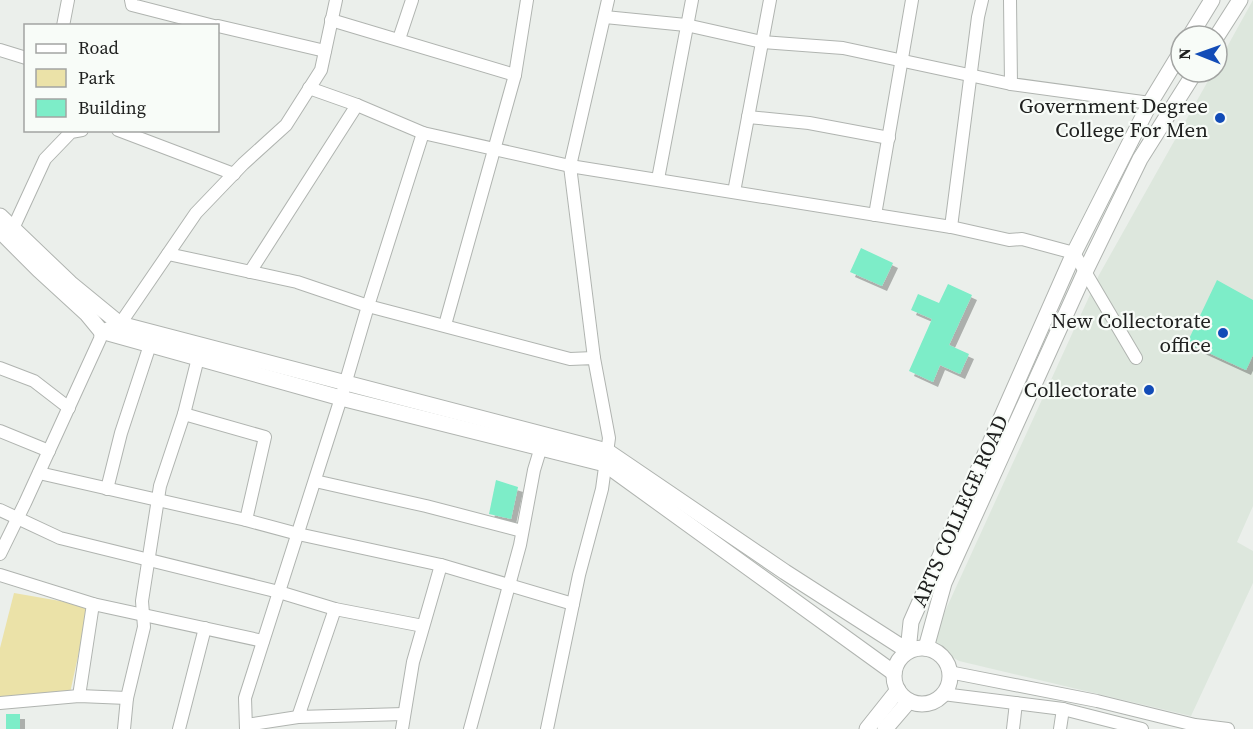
<svg xmlns="http://www.w3.org/2000/svg" width="1253" height="729" font-family="'Source Serif 4',serif">
	<style>
		.built { fill: #dde7dd }
		.green { fill: #ebe2a8 }
		.building { fill: #7dedc8; filter: url(#shadow) }
		.lines { fill: none; stroke-linecap: round; stroke-linejoin: round }
		.minor-casing { stroke: #b0b4b0; stroke-width: 14 }
		.major-casing { stroke: #b0b4b0; stroke-width: 17 }
		.minor { stroke: #fff; stroke-width: 12 }
		.major { stroke: #fff; stroke-width: 15 }
		.poi-dot { fill: #124cb7; stroke: #f8fcf8; stroke-width: 2 }
		.labels { text-anchor: middle; stroke-width: 4.5; stroke-linejoin: round; paint-order: stroke }
		.poi-label { font-size: 21px; fill: #202120; stroke: #f8fcf8; text-anchor: end }
		.street-label { font-size: 21px; fill: #202120; stroke: #f8fcf8 }
	</style>
	<defs>
		<filter id="shadow"><feDropShadow dx="5" dy="5" stdDeviation="0" flood-color="#0004"/></filter>
	</defs>
	<rect width="100%" height="100%" fill="#ebefeb"/>
	<polygon class="built" points="1253,0 1253,506 1237,542 1253,551 1253,583 1191,716 959,661 930,644 1099,275 1213,72 1217,72 1217,65"/>
	<polygon class="green" points="14,593 89,606 70,693 0,698 0,648"/>
	<g class="building">
		<polygon points="861,248 893,263 882,286 850,272"/>
		<polygon points="1217,280 1253,300 1253,355 1246,370 1187,343"/>
		<polygon points="948,284 972,295 949,345 969,354 960,374 940,365 933,382 909,371 932,319 911,310 918,294 939,303"/>
		<polygon points="496,480 518,487 511,519 489,514"/>
		<rect x="6" y="714" width="14" height="15"/>
	</g>
	<g class="lines">
		<defs>
			<g id="minor">
				<polyline points="131,0 132,5 214,26"/>
				<polyline points="1010,0 1011,84 1150,103"/>
				<polyline points="605,17 686,25 762,42 843,48 1011,84"/>
				<polyline points="331,20 515,75"/>
				<polyline points="63,26 68,0"/>
				<polyline points="218,26 325,51"/>
				<polyline points="399,39 412,0"/>
				<polyline points="0,50 26,58"/>
				<polyline points="309,88 357,105 423,133"/>
				<polyline points="748,117 809,123 889,138"/>
				<polyline points="118,130 234,174"/>
				<polyline points="658,179 692,0"/>
				<polyline points="734,192 770,0"/>
				<polyline points="875,215 912,0"/>
				<polyline points="951,227 978,17 982,0"/>
				<polyline points="10,235 45,159 71,132 82,130"/>
				<polyline points="168,254 297,282 368,306 341,398 245,698 246,729"/>
				<polyline points="250,272 357,105"/>
				<polyline points="445,325 515,75 527,0"/>
				<polyline points="594,358 570,166 608,0"/>
				<polyline points="0,368 34,381 69,408"/>
				<polyline points="184,414 265,437 246,520"/>
				<polyline points="0,431 49,451"/>
				<polyline points="39,473 246,520 298,534 441,565 413,662 402,729"/>
				<polyline points="315,481 426,506 522,531"/>
				<polyline points="107,489 121,433 150,345"/>
				<polyline points="0,510 60,538 279,592 335,609 423,626"/>
				<polyline points="0,554 25,503 100,339 101,331 120,324 196,213 243,164 286,125 321,70 336,0"/>
				<polyline points="441,565 573,604"/>
				<polyline points="0,575 93,604 263,641"/>
				<polyline points="335,609 298,717 404,714"/>
				<polyline points="949,672 1097,701 1195,725 1228,729"/>
				<polyline points="943,694 1063,709 1142,729"/>
				<polyline points="79,696 93,604"/>
				<polyline points="0,703 79,696 127,698"/>
				<polyline points="246,725 298,717"/>
				<polyline points="124,729 127,698 144,627 142,601 160,486 184,414 198,358"/>
				<polyline points="179,729 205,628"/>
				<polyline points="470,729 520,545 534,470 541,447"/>
				<polyline points="547,729 579,575 602,489 609,438 594,358 570,359 368,306 423,133 570,166 951,227 1009,240 1022,239 1074,253 1136,358"/>
				<polyline points="1013,729 1016,703"/>
				<polyline points="1060,729 1063,709"/>
			</g>
			<g id="major">
				<polyline points="1190,36 1212,0"/>
				<polyline points="1217,36 1240,0"/>
				<polyline points="0,216 70,283 120,324 607,451 785,572 908,651 911,622 1074,253 1150,103 1181,52"/>
				<polyline points="0,231 39,270 87,314 101,331 341,398 605,464 894,673"/>
				<polyline points="926,648 944,583 1085,272 1140,159 1195,72"/>
				<circle cx="922" cy="676" r="28"/>
				<polyline points="867,729 898,690"/>
				<polyline points="885,729 909,701"/>
			</g>
		</defs>
		<use href="#minor" class="minor-casing"/>
		<use href="#major" class="major-casing"/>
		<use href="#minor" class="minor"/>
		<use href="#major" class="major"/>
	</g>
	<g class="poi-dot">
		<circle cx="1220" cy="118" r="6"/>
		<circle cx="1223" cy="333" r="6"/>
		<circle cx="1149" cy="390" r="6"/>
	</g>
	<g class="labels">
		<g class="poi-label">
			<text x="1208" y="113">Government Degree<tspan x="1208" dy="24">College For Men</tspan></text>
			<text x="1211" y="328">New Collectorate<tspan x="1211" dy="24">office</tspan></text>
			<text x="1137" y="397">Collectorate</text>
		</g>
		<g class="street-label">
			<text transform="translate(960 511) rotate(-66)" y="7">ARTS COLLEGE ROAD</text>
		</g>
	</g>
	<rect x="24" y="24" width="195" height="108" fill="#f8fcf8" stroke="#a2a4a2" stroke-width="1.5"/>
	<rect x="36" y="44" width="30" height="9" fill="#ffffff" stroke="#a2a4a2" stroke-width="1.5"/>
	<text x="78" y="54" font-size="18" fill="#202120">Road</text>
	<rect x="36" y="69" width="30" height="18" fill="#ebe2a8" stroke="#a2a4a2" stroke-width="1.5"/>
	<text x="78" y="84" font-size="18" fill="#202120">Park</text>
	<rect x="36" y="99" width="30" height="18" fill="#7dedc8" stroke="#a2a4a2" stroke-width="1.5"/>
	<text x="78" y="114" font-size="18" fill="#202120">Building</text>
	<g transform="translate(1199 54) rotate(271)"><circle r="28" fill="#f8fcf8" stroke="#a2a4a2" stroke-width="1.5"/>
	<path d="M0-4.5L10 22L0 15L-10 22Z" fill="#124cb7"/>
	<text y="-9" font-size="16" font-weight="bold" text-anchor="middle" fill="#202120">N</text>
	</g>
</svg>
